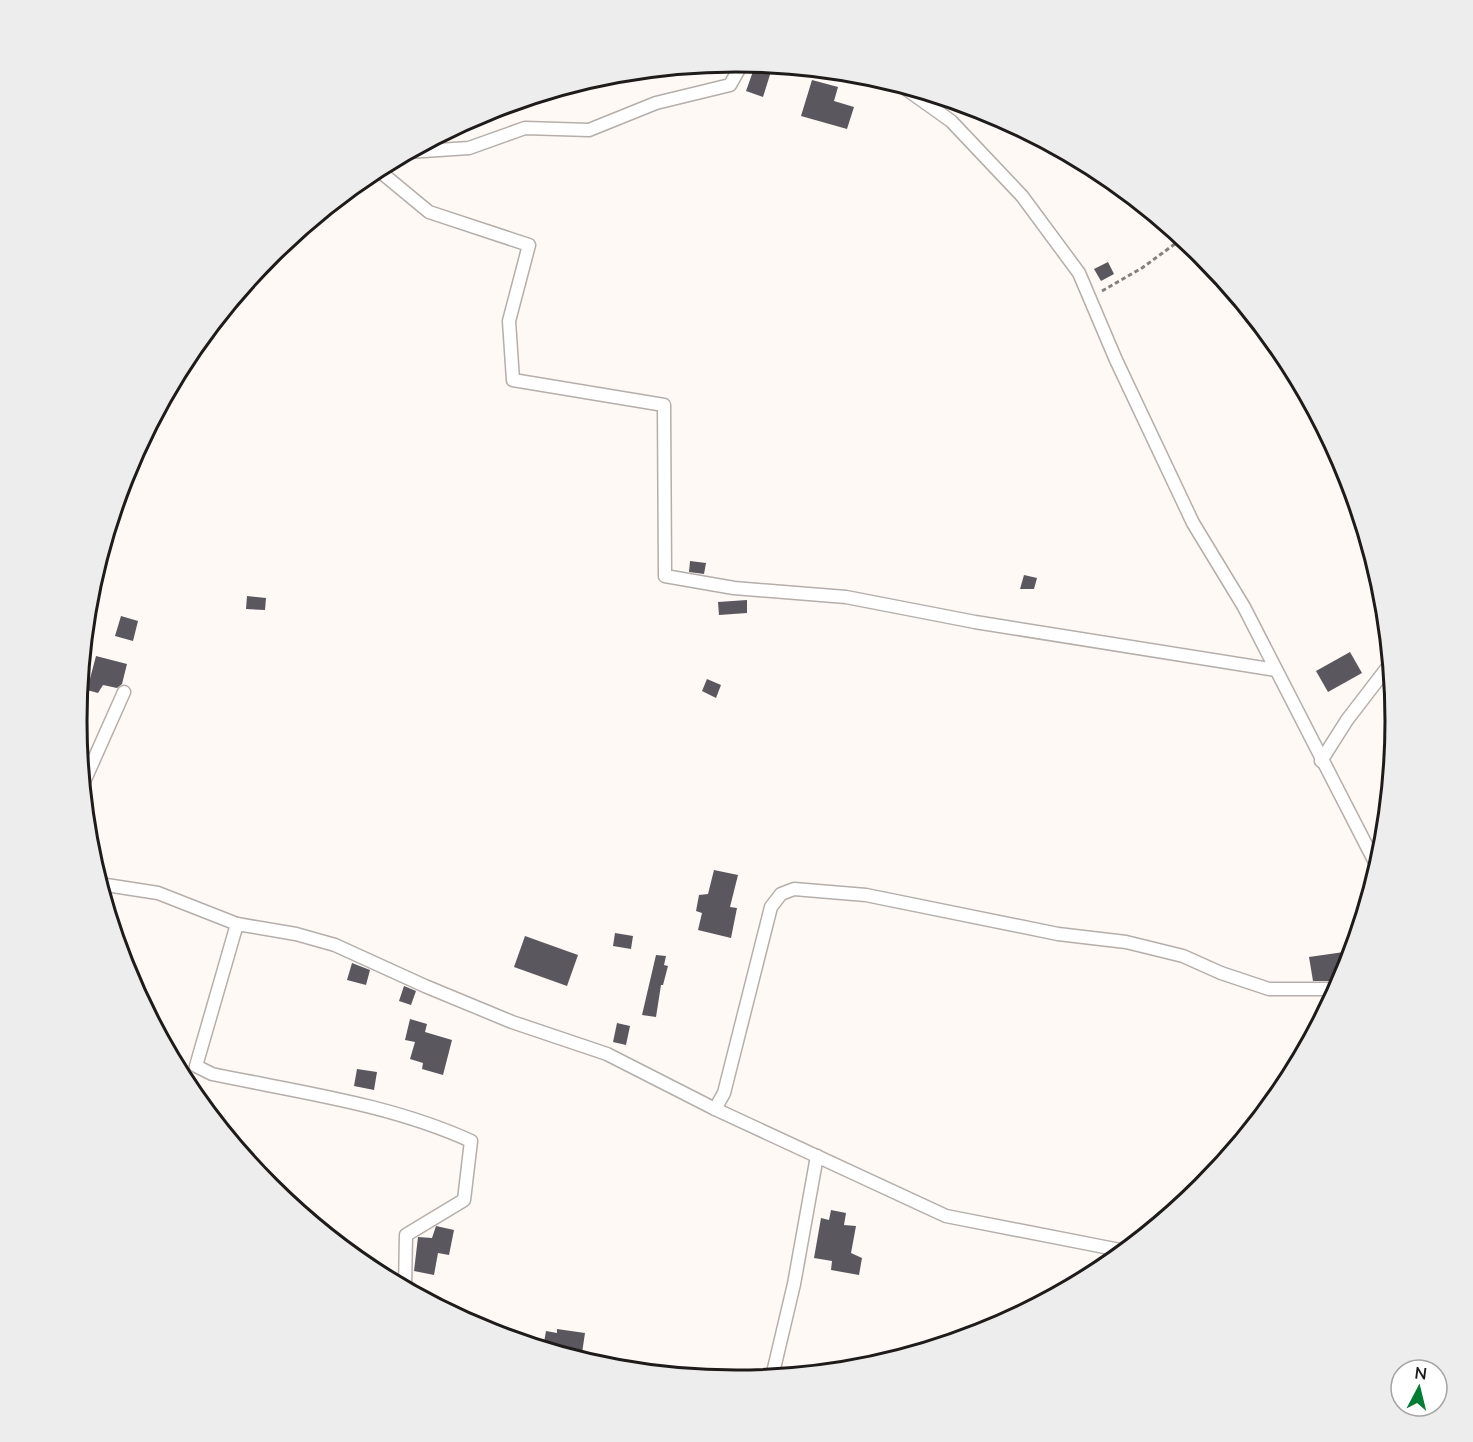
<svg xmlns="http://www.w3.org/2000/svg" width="1473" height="1442" font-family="Lato,sans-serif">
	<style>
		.building { fill: #5a585e }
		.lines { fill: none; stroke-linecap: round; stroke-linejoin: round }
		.street-casing { stroke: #b5aeaa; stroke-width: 15 }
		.path { stroke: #84807e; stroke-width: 3; stroke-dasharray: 4.5 3; stroke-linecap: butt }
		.street { stroke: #fff; stroke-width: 12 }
		.rim { fill: none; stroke: #1e1b1a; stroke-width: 3 }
	</style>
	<rect width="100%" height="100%" fill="#fef9f5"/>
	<g class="building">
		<polygon points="756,63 773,65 763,97 746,91"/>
		<polygon points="812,80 838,87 834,101 854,107 847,129 801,116"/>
		<polygon points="1108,262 1114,274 1101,281 1094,269"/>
		<polygon points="690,561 706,563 704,574 689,572"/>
		<polygon points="1024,575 1037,578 1034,589 1020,589"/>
		<polygon points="247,596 266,598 265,610 246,609"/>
		<polygon points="747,600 747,613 719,615 718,602"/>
		<polygon points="121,616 138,621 133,641 115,636"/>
		<polygon points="1350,652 1362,673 1328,692 1316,671"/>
		<polygon points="96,656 127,664 122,684 117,688 103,685 98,693 87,690"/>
		<polygon points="707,679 721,685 716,698 702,691"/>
		<polygon points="714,870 738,875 730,907 737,908 731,938 698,930 702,913 696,911 699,895 708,894"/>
		<polygon points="615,933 633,936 631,949 613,946"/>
		<polygon points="525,936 578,955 567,986 514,967"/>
		<polygon points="1344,952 1346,971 1342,981 1313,981 1309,957"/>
		<polygon points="656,955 666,956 664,965 668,966 663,985 661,985 656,1017 642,1015"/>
		<polygon points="352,963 370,970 366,985 347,980"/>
		<polygon points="404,986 416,991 411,1005 399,1001"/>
		<polygon points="410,1019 427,1024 425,1032 452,1040 443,1075 422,1069 423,1063 410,1059 415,1042 405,1040"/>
		<polygon points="617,1023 630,1026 626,1045 613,1042"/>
		<polygon points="357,1069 377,1072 374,1090 354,1086"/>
		<polygon points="831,1210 846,1213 844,1225 856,1226 851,1253 862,1258 859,1275 831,1270 832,1261 814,1258 821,1218 829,1220"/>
		<polygon points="436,1226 454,1230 449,1255 438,1253 434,1275 414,1271 418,1237 432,1238"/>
		<polygon points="557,1329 585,1333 581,1360 543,1348 546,1331 557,1333"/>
	</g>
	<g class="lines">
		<defs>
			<g id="street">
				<polyline points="899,84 951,121 1022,196 1079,273 1116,360 1193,523 1244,607 1378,868"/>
				<polyline points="408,152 469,148 525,128 589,130 656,103 730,85 743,62"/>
				<polyline points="377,169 429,212 529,245 509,321 513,380 664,405 665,576 734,588 846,597 975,622 1276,670"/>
				<polyline points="1321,761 1347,720 1390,664"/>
				<polyline points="83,784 124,692"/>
				<polyline points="100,884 158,893 237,924 296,934 335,945 425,986 512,1022 607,1054 715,1109 946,1216 1125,1251"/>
				<path d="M237,924L196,1066L212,1074C298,1092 390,1104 471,1141L464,1200L406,1235L405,1288"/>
				<polyline points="715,1109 724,1093 771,907 781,894 794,889 866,895 1058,934 1126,942 1183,956 1221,973 1269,989 1337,989"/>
				<polyline points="772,1377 794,1284 817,1156"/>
			</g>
		</defs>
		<use href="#street" class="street-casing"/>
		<polyline class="path" points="1102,291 1142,268 1183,238"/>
		<use href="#street" class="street"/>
	</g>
	<path d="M0 0H1473V1442H0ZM87 721a649 649 0 1 1 1298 0a649 649 0 1 1-1298 0Z" fill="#ededed" fill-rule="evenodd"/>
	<path class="rim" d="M87 721a649 649 0 1 1 1298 0a649 649 0 1 1-1298 0Z"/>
	<g transform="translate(1419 1388) rotate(7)"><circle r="28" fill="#ffffff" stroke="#a5a4a3" stroke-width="1.5"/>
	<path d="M0-4.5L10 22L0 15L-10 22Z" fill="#037d34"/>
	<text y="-9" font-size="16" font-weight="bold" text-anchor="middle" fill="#1e1b1a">N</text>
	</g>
</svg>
